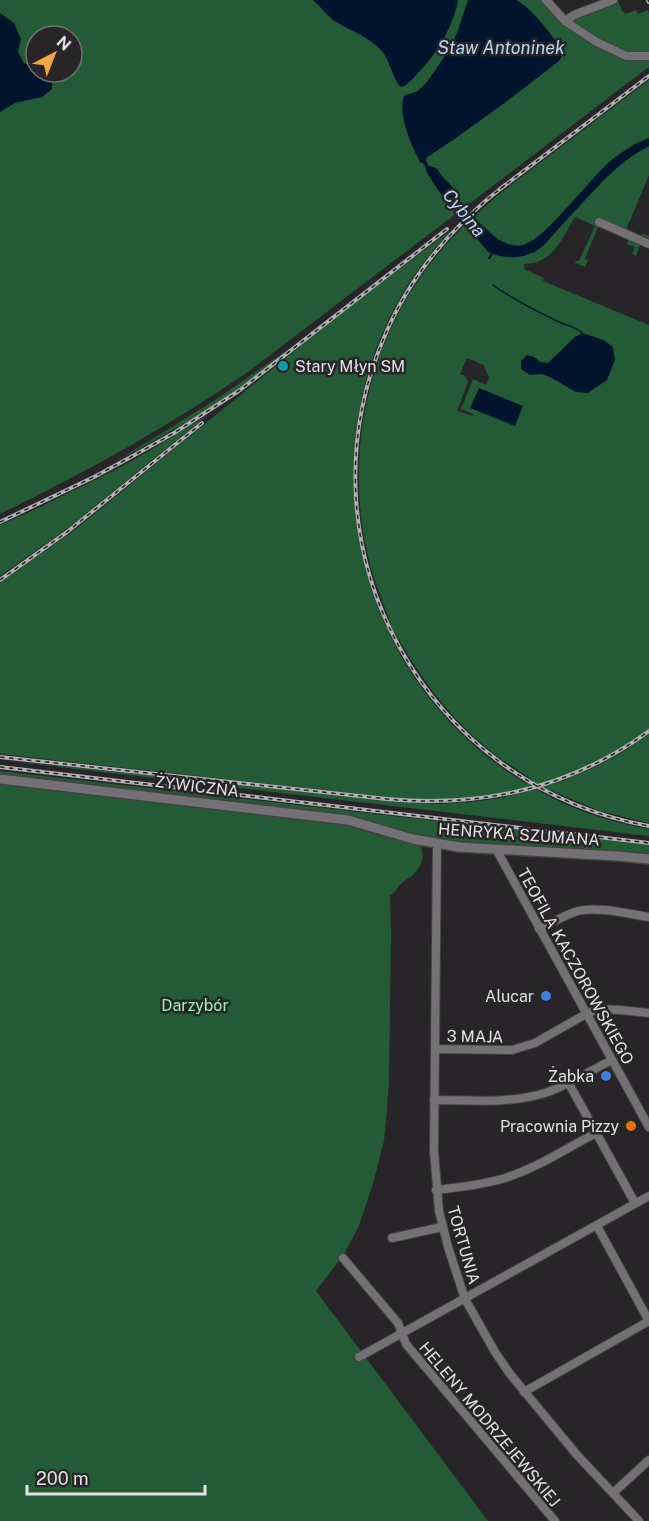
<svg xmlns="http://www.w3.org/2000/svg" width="649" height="1521" font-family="'Public Sans',sans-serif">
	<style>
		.green { fill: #225b35; fill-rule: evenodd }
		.water { fill: #00152d }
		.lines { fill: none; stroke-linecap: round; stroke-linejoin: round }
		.stream { stroke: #00152d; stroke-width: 1.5 }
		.minor-casing { stroke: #434143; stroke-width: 10 }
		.tertiary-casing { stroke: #434143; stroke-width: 12 }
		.minor { stroke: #747174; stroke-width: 8 }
		.tertiary { stroke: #747174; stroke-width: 9 }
		.rail-casing { stroke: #b1afb1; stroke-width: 4 }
		.rail { stroke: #272527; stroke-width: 1.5; stroke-dasharray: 4.5; stroke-linecap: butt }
		.culture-dot { fill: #0f9aa8; stroke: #272527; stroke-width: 2 }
		.shop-dot { fill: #3f7fe0; stroke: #272527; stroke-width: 2 }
		.food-dot { fill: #e8710a; stroke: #272527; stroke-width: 2 }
		.labels { text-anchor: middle; stroke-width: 5; stroke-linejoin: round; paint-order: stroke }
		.poi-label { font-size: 16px; fill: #e3e1e3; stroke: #272527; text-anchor: end }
		.street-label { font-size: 16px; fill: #e3e1e3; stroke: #272527 }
		.park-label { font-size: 16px; fill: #98f3b1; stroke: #272527 }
		.water-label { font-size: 18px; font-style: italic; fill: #b8d6f2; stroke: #272527 }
	</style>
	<rect width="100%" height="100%" fill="#272527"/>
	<g class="green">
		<path d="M0,0H313C320,6 326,14 333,20C349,30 368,36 381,50C391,61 393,80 401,87L406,85C431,62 451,34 458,0H468L457,33L449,50L427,82L418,91L404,96V121L410,141L420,162L423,163L446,200L455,206L453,208L457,213L245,374C167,427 85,473 0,514ZM36,36H72V72H36Z"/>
		<polygon points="515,0 542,0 553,14 565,24 573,24 573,21 576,17 618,0 622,11 626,14 636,10 638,14 648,10 649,13 649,68 646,69 464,208 460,202 457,192 441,175 436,168 429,166 426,161 429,149 532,13"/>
		<polygon points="649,80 649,138 634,144 604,167 548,228 535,239 521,246 508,244 499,240 476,220 474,221 472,218 499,194"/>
		<path d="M649,146V175L626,230L639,235L643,234L649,236V247L641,243L636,256L632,254L635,247L627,244L628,240L598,227L585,259L588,260L585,267L575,263L576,261H579L595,226L575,217C562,238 553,264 524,264V269L544,278L543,281L649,325V729C598,768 533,793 469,798C447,800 425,799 404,799L0,754V583L72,532L340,314L451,230C432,251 415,272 401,296C343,397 338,521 386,627L391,625C382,599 371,574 366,547C346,451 368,348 426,269C438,253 452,238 465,224L467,226L466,228L470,226L472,233L491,253L488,258L490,259L492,254L501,256L534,253L544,245C557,230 571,215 585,200C605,179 623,159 649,146ZM575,337L576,392L553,378L542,374L534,357L540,362L548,363ZM467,358L484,365L489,378L486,385L473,379L461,409L473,414V416L457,411L468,382L465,376L460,374ZM394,631C420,678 450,719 492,752C505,763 521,771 533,781L525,783C467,748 418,694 389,633Z"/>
		<path d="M289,349C276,359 263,371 249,381C206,412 160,438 113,463L212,402Z"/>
		<polygon points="209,414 69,527 0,576 0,525 38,508 117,469 149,451"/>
		<path d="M649,734V823L600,811L545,788L538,790C571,810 611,822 649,829V836L0,760L248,785L373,799L439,804L471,802L501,798L562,781L593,768L621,753Z"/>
		<polygon points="0,771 649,845 649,856 533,848 533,846 510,844 509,847 446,843 380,826 0,777"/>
		<path d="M0,779L374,827L376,835L378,833L420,845C426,857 421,867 412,876C408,879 403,881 400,885C396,889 395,893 390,896L391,933L389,1079L387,1110L384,1141L372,1187L359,1226L344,1254L316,1291L488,1521H0Z"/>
	</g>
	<g class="water">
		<path d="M313,0H458C451,34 431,62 406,85L401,87C393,80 391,61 381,50C368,36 349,30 333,20C326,14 320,6 313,0Z"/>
		<path d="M468,0C476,0 510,0 516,0C529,5 558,41 563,54L559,61C516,95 472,128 426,158V161L429,166L436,168L441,175L457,192L460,202L474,220H476C488,231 504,250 523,245C544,240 585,186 603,168C616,155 632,145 649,138V146C623,159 604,179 585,200C571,215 557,230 544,245C528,258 512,260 493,254L490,259H488L491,253L488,252C476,238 468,223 456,208C453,204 449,202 446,199C437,191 432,180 426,171V168L423,163L420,162C412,145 397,115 404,96L418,91L427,82L449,50L457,33Z"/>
		<polygon points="0,13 14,23 21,39 18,52 24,63 36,69 36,72 44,72 52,78 52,89 42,97 15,103 0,112"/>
		<polygon points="582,333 604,340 613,347 615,360 607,380 588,393 576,392 552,378 542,374 530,375 521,369 521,361 527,355 534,357 540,362 548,363 575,337"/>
		<polygon points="479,388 523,406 515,426 470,408"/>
	</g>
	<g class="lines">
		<path class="stream" d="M493,285C514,300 538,312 561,323C569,326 576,327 582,333"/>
		<defs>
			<g id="minor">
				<polyline points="546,0 565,21 595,41 626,56 649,56"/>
				<polyline points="565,21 574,15 613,0"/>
				<polyline points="599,222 649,244"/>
				<polyline points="437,844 434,1151 439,1211 448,1247 465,1299 495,1352 510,1374 577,1455 639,1521"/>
				<polyline points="496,849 649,1127"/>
				<path d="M539,929C552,923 564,915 578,911C599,906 628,914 649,917"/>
				<polyline points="435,1049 512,1050 535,1043 586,1014 598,1009 620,1010 649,1013"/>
				<polyline points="568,1082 635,1203"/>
				<path d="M434,1100C471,1100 510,1104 545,1093C568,1085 590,1071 612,1060"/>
				<path d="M436,1190C459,1187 483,1185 505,1178C537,1168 567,1148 596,1133"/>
				<polyline points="597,1226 649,1321"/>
				<polyline points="392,1238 442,1227"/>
				<polyline points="343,1258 398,1323 406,1344 555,1521"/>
				<polyline points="359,1357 649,1196"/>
				<polyline points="524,1392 649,1321"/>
				<polyline points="613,1493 649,1460"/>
			</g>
			<polyline id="tertiary" points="0,779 348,820 413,839 459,847 617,856 649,859"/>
		</defs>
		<use href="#minor" class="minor-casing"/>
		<use href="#tertiary" class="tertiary-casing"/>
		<use href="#minor" class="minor"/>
		<use href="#tertiary" class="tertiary"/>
		<defs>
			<g id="rail">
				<polyline points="648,0 649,2"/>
				<path d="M505,185C452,226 408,278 383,340C295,551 426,786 649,826"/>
				<polyline points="500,189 649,76"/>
				<polyline points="0,522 94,477 131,457 174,433 240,390 447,229"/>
				<polyline points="0,580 67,532 202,423"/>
				<path d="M0,757L387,799C483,808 571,788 649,731"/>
				<polyline points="0,767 649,843"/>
			</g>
		</defs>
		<use href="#rail" class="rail-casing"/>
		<use href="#rail" class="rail"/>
	</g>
	<circle class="culture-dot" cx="283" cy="366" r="6"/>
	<g class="shop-dot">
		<circle cx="546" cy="996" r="6"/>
		<circle cx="606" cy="1076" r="6"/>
	</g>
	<circle class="food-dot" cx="631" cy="1126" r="6"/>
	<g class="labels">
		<g class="poi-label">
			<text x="295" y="372" text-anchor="start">Stary Młyn SM</text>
			<text x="534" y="1002">Alucar</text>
			<text x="594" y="1082">Żabka</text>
			<text x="619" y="1132">Pracownia Pizzy</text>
		</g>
		<g class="street-label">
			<text transform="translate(197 786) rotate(7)" y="6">ŻYWICZNA</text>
			<text transform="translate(519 834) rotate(4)" y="6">HENRYKA SZUMANA</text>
			<text transform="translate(576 966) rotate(61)" y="6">TEOFILA KACZOROWSKIEGO</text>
			<text transform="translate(475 1036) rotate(1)" y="6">3 MAJA</text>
			<text transform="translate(464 1245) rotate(74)" y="6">TORTUNIA</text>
			<text transform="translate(490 1424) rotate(50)" y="6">HELENY MODRZEJEWSKIEJ</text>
		</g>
		<g class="park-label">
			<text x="195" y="1011">Darzybór</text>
		</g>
		<g class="water-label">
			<text x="501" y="54">Staw Antoninek</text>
			<text transform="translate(464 213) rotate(51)" y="6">Cybina</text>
		</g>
	</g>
	<g transform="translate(54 54) rotate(42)"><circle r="28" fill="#272527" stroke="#727072" stroke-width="1.5"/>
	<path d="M0-4.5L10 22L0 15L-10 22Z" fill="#f2a541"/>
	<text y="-9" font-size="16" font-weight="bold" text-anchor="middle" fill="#e3e1e3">N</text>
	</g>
	<path d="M27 1485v9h178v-9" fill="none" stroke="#e3e1e3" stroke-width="3"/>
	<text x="36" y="1485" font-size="18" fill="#e3e1e3" stroke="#272527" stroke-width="4.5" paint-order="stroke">200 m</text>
</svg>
